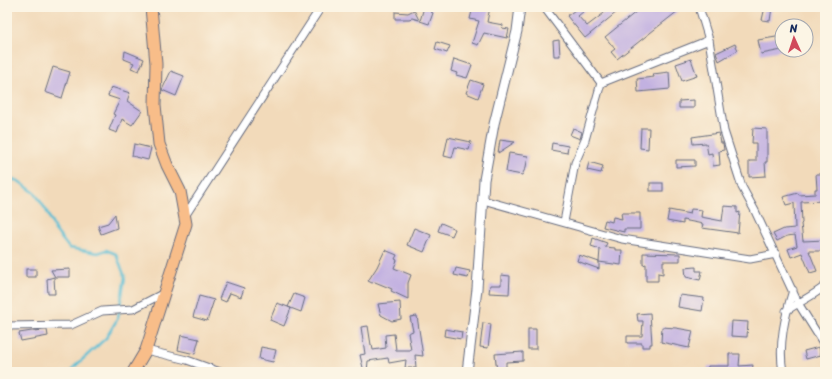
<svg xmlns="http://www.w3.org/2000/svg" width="832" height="379" font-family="Sriracha,sans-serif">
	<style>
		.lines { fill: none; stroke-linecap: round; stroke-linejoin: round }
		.stream { stroke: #56bdd4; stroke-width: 2.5 }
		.building { fill: #c2b1e1 }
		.minor-casing { stroke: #666b7e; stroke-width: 9 }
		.tertiary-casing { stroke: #666b7e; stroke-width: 11 }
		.primary-casing { stroke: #666b7e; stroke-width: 13 }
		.minor { stroke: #fff; stroke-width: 7 }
		.tertiary { stroke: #fff; stroke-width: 9 }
		.primary { stroke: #f8bd89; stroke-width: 11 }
	</style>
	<rect width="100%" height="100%" fill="#fcf5e5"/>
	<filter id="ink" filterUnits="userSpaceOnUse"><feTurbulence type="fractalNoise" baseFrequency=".025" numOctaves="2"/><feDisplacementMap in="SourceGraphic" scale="8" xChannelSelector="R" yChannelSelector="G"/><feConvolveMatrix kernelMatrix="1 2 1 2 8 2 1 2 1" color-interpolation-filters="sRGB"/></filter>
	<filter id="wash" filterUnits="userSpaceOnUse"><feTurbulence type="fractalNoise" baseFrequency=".012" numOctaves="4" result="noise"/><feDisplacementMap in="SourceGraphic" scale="16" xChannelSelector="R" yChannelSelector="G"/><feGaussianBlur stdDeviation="0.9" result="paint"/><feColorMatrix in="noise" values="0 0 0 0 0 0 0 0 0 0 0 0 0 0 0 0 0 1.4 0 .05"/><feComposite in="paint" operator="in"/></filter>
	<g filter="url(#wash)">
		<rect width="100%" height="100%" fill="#f2daba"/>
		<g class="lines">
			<polyline class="stream" points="7,180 17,180 35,193 46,210 55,230 69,248 98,253 106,250 116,254 125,277 118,318 106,338 73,368 72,372"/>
		</g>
		<g id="blocks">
			<g class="building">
				<polygon points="424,7 433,7 431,12 433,13 429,24 420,21"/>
				<polygon points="473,7 490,7 487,22 503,25 502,28 509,29 507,38 484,33 478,45 472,43 479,21 470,19"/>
				<polygon points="579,7 589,7 578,16 587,26 612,7 623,7 585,38 567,16"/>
				<polygon points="642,7 683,7 617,59 611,52 615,49 605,37"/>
				<polygon points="765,7 772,7 770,21 762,20"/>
				<polygon points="414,10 419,20 412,18 409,19 395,19 395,12 408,13"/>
				<polygon points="782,36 782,50 761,54 758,40"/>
				<polygon points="559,40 560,56 554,56 553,41"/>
				<polygon points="437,42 450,46 447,53 435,49"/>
				<polygon points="735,44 738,50 719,61 716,53"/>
				<polygon points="125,51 144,59 139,71 131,68 134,63 124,59"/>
				<polygon points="454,59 472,65 467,78 456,75 457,73 451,71"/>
				<polygon points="691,59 697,76 682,81 676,64"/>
				<polygon points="53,67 70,72 62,98 45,92"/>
				<polygon points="171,71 184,76 176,96 162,90"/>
				<polygon points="669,72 670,89 638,92 637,79 654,77 653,74"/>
				<polygon points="471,80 483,84 478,98 466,93"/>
				<polygon points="111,87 130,93 127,101 142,111 132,125 122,119 117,133 109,130 115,115 113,114 120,100 108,96"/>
				<polygon points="694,100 694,108 679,108 679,101"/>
				<polygon points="573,128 582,132 580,139 570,135"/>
				<polygon points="641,128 649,128 648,149 640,148"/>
				<polygon points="753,128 767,129 767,162 765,162 766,176 749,177 749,161 756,161 756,143 752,143"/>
				<polygon points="719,133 721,143 723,143 724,150 719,151 720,165 713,166 712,153 708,154 706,143 693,144 692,137"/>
				<polygon points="448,137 471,142 469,150 455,147 452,158 444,156"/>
				<polygon points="500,140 507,141 515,142 498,153"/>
				<polygon points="552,143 568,146 567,153 551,150"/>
				<polygon points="134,144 151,148 148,160 132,156"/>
				<polygon points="509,153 528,156 526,167 522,175 506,172"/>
				<polygon points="676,160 695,160 695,166 676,167"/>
				<polygon points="589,162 603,166 601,173 587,170"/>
				<polygon points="816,174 822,174 823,201 801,202 802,223 801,224 803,241 825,240 825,251 809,251 817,271 810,273 802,253 791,257 788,249 797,246 795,235 787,236 777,241 773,234 784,229 795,228 794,203 786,205 783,197 798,193 799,195 815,194 815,189 817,189"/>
				<rect x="650" y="183" width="13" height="8"/>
				<polygon points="724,206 737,207 737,213 740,212 738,233 702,228 703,224 683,220 683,224 667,221 669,210 690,214 691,209 702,210 701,217 722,221"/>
				<polygon points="621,213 640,213 640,229 624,229 624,232 603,227 605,220 612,222 613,217 622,219"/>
				<polygon points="115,214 117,228 101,234 98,226 108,223"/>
				<polygon points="441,223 455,229 452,236 438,231"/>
				<polygon points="414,228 431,235 424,252 407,245"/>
				<polygon points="593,238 607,243 605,247 615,248 615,250 622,250 621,265 599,262 600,249 591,246"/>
				<polygon points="385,250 397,255 395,259 397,260 394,268 411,275 408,283 408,299 391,291 392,289 375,282 372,283 368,281 377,267"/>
				<polygon points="643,253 680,254 680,261 663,261 663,274 658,273 658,281 646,281 646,264 643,265"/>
				<polygon points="579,255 599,262 599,269 577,261"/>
				<polygon points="696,267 696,271 702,271 700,280 686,277 685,268"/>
				<polygon points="456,268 470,271 468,278 454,275"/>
				<rect x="26" y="269" width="10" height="8"/>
				<polygon points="70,269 70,277 55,277 51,270"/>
				<polygon points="501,275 510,276 509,294 489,293 490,285 501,285"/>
				<polygon points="54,277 55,294 48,294 47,279"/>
				<polygon points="226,282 244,288 241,297 230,293 226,302 219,299"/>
				<polygon points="294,294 305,298 301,312 288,307"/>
				<polygon points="680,295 704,298 702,311 678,307"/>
				<polygon points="199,296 214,300 207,321 193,317"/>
				<polygon points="400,302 401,319 392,321 381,315 378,304"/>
				<polygon points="277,303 291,308 284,326 270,320"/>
				<polygon points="650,313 652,344 650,344 650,347 642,347 642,343 627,343 627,336 642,336 643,321 638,321 637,314"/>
				<polygon points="417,316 423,356 415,355 416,368 405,368 406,360 389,363 388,358 368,361 367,372 364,372 360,355 365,354 361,327 368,326 371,345 372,345 373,350 386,348 385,335 394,334 396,350 411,350 408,333 413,331 410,317"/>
				<polygon points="732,321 748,322 747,337 731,336"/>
				<polygon points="483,323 491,324 488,348 480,347"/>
				<polygon points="662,327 676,328 693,331 689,348 661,342"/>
				<polygon points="445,329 462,332 461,339 444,336"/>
				<rect x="528" y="329" width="8" height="20"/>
				<polygon points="47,330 48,336 21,341 19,333 32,331"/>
				<polygon points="181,335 199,339 195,354 178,350"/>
				<polygon points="261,347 276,350 273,362 259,359"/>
				<polygon points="819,347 821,355 806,359 804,351"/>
				<polygon points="523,352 523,361 506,362 506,371 497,372 495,354"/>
				<polygon points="729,354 740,354 739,366 753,365 752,372 707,372 708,366 729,366"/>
			</g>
		</g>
	</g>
	<g filter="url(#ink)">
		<use href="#blocks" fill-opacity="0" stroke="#666b7e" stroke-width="1"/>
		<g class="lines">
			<defs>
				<g id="minor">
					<polyline points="544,7 601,83"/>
					<polyline points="699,7 709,40 724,131 742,187 755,211 798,303 825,346"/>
					<polyline points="601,83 709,40"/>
					<polyline points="483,200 622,239 750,259 776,254"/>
					<polyline points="185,216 321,7"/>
					<polyline points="564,222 575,163 585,140 601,83"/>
					<path d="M786,311C799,302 813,296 825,286"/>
					<polyline points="7,326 71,325 102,311 133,309 164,293"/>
					<polyline points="146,350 187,360 220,372"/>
					<path d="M783,372C778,345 785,316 793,290"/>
				</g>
				<polyline id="tertiary" points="467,372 477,289 484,180 494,124 517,31 520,7"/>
				<polyline id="primary" points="133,372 146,350 186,224 180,191 167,165 159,144 155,105 156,64 151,7"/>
			</defs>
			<use href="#minor" class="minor-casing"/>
			<use href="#tertiary" class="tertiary-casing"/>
			<use href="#primary" class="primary-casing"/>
			<use href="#minor" class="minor"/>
			<use href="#tertiary" class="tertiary"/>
			<use href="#primary" class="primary"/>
		</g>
	</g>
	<rect width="832" height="379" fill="none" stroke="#fcf5e5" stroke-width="24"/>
	<g transform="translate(794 38) rotate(357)"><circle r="19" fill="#fcf5e5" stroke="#a2a6af"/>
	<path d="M0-3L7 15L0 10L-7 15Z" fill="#d1495b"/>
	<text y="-6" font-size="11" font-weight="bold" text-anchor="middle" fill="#1b2f5e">N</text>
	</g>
</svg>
